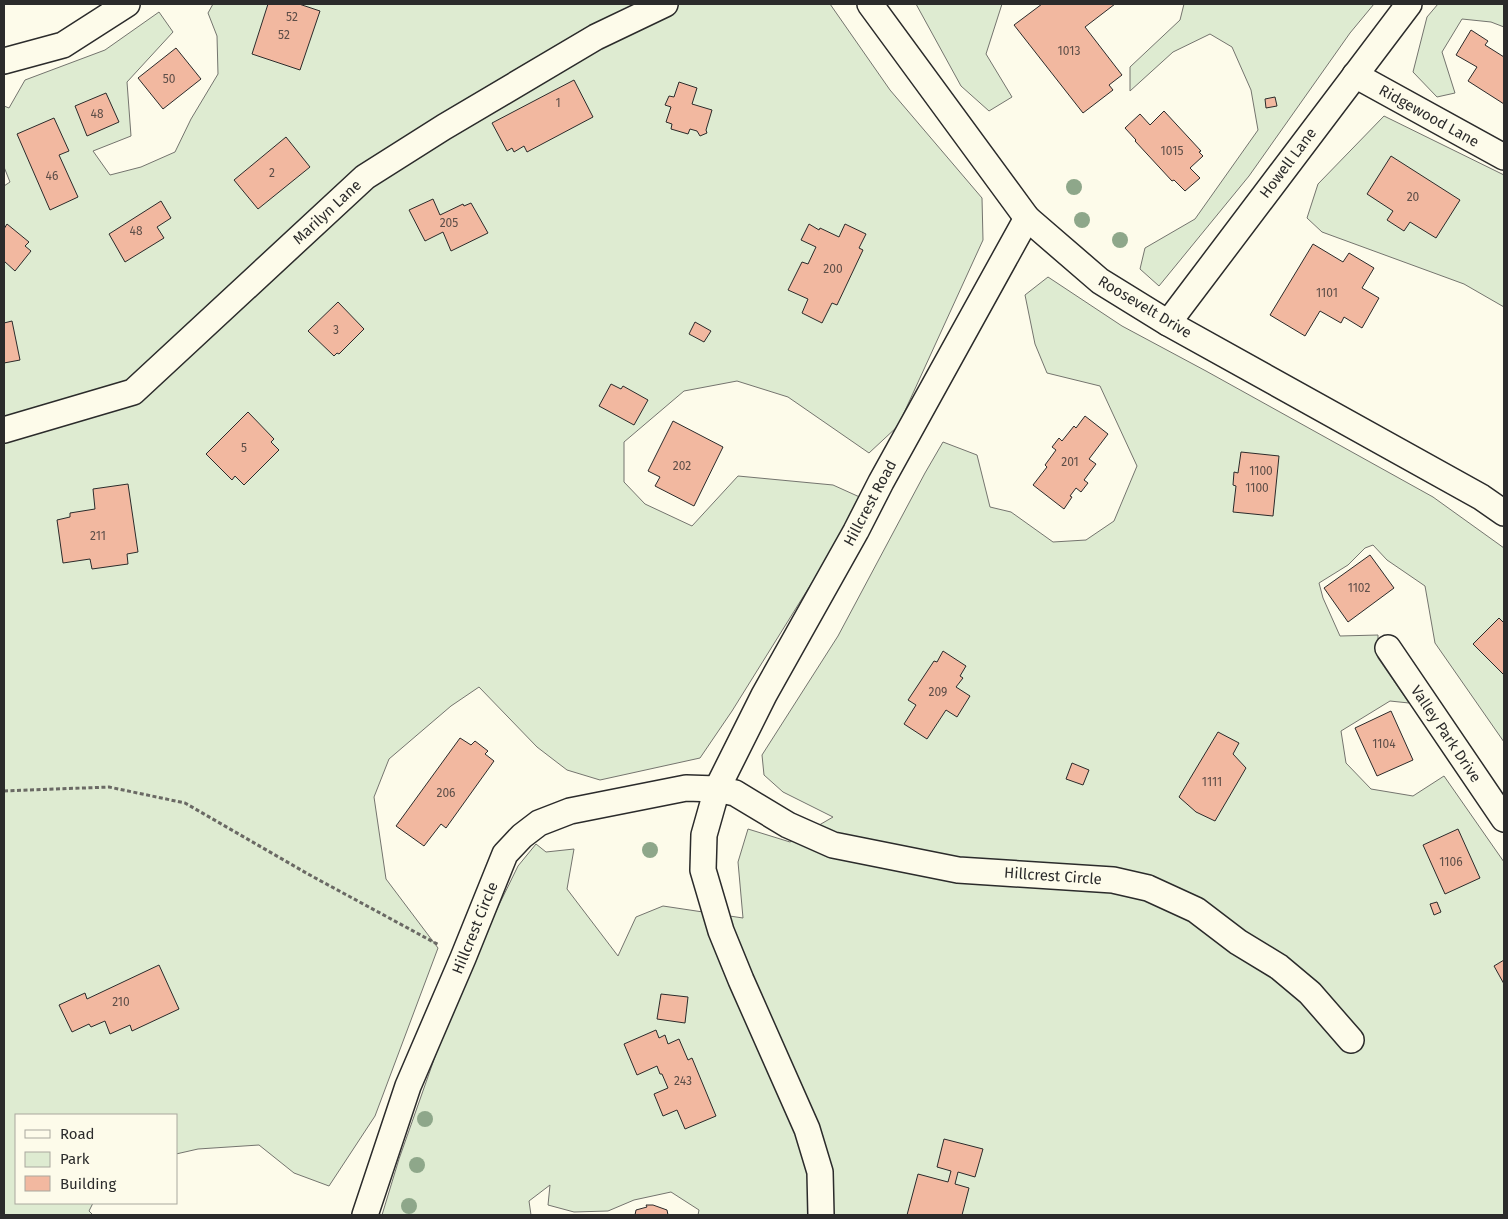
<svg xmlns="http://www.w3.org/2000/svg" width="1508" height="1219" font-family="'Fira Sans',sans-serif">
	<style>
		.green { fill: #deebd1; stroke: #74746e }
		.building { fill: #f2b8a0; stroke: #2b2b2b }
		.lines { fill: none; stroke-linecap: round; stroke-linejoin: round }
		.minor-casing { stroke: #2b2b2b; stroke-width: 28 }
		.path { stroke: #6a6964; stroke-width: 3; stroke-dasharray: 4 2.5; stroke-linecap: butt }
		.minor { stroke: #fdfbea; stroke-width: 25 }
		.tree { fill: #8ea78a }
		.labels { text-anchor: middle; stroke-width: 4; stroke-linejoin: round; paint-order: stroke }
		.number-label { font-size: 12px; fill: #5d4e48 }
		.street-label { font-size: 15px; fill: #2b2b2b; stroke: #fdfbea }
	</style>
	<rect width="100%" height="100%" fill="#fdfbea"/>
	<g class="green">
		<polygon points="213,4 830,4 890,90 982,198 983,240 898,426 869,453 788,397 737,381 684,391 624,442 624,482 645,504 692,526 738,476 833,485 864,499 732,711 700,758 600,780 567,770 537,747 479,687 451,706 389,759 374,797 386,879 438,948 375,1116 329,1186 294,1173 259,1145 198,1149 176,1154 176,1115 16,1115 16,1203 93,1203 89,1211 93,1215 4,1215 4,186 10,182 4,167 4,106 9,108 25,80 105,50 159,12 173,32 127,82 131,136 93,151 110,175 141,167 175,152 191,119 218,74 217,36 208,13"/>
		<polygon points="916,4 1002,4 986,54 1012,97 989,111 961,86"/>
		<polygon points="1184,4 1374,4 1350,33 1249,176 1159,286 1140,269 1145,248 1195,219 1258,130 1251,90 1232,47 1210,34 1173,52 1130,91 1130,67 1180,20"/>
		<polygon points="1438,4 1504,4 1504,27 1491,22 1462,19 1442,52 1455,93 1437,97 1413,72 1427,17"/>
		<polygon points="1384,116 1504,175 1504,307 1464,284 1322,232 1307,218 1318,184"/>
		<polygon points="1048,277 1122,326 1206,371 1433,497 1504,548 1504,742 1435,643 1425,586 1387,560 1373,545 1365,548 1348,565 1319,583 1323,598 1340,636 1378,635 1378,658 1409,703 1390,701 1341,731 1346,763 1371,789 1413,796 1444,776 1504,862 1504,1215 698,1215 699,1210 671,1192 634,1200 608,1211 574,1212 548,1205 550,1185 529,1201 531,1215 382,1215 399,1159 437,1051 496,911 518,866 536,844 546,852 574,849 567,889 618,956 636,917 663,906 743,918 738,862 748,829 790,842 833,817 783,792 764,775 762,755 838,636 925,473 943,442 977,455 990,507 1011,512 1053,542 1086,540 1114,521 1137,466 1100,386 1047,373 1035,344 1025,295"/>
	</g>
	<g class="building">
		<polygon points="268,4 299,4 320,11 300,70 252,54"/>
		<polygon points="1042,4 1115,4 1085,27 1122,75 1109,85 1113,90 1083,113 1014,25"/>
		<polygon points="1471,30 1488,41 1485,45 1504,57 1504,104 1468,81 1477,67 1456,55"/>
		<polygon points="176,48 201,79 163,109 138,78"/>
		<polygon points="574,80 593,117 527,152 524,146 514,152 512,148 507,151 492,123"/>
		<polygon points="679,82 697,88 692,104 712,110 706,130 707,133 700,136 697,131 690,129 688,134 671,129 672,124 666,122 671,107 665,105 669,96 674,97"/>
		<polygon points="106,93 119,122 87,136 75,106"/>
		<polygon points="1275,97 1277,106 1266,108 1265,99"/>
		<polygon points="1164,111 1201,151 1199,152 1203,156 1190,168 1200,178 1185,191 1174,180 1172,181 1135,141 1136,140 1125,128 1140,114 1150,125"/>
		<polygon points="54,118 69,151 59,155 78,197 50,210 17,134"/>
		<polygon points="286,137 310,167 258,209 234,180"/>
		<polygon points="1391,156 1460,200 1436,238 1410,222 1404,231 1387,220 1393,211 1367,194"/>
		<polygon points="433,199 440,215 463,204 464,206 471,203 488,233 451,251 443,232 425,241 409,210"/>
		<polygon points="161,201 171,218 157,227 164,238 125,262 109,234"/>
		<polygon points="7,224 29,242 25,246 31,251 15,271 4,261 4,229"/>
		<polygon points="809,224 819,230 820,228 839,237 845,224 866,234 859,248 863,250 837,305 832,303 822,323 802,313 808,299 788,290 802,262 808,264 816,247 801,240"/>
		<polygon points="1313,244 1343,262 1349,253 1374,268 1362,288 1379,298 1362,328 1344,317 1341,323 1320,311 1305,336 1270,315"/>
		<polygon points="338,302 364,329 339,354 337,353 334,356 308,331"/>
		<polygon points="12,321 20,360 4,363 4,323"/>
		<polygon points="695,322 711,331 704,342 689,334"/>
		<polygon points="611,384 621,389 623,386 648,400 634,425 599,406"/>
		<polygon points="248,412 274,439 271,442 279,450 244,485 235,476 232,480 206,454"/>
		<polygon points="1085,416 1108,434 1089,459 1096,464 1084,480 1088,483 1081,492 1076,488 1070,496 1072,497 1064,509 1033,485 1047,467 1045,465 1056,450 1052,447 1059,438 1062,441 1074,426 1076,428"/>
		<polygon points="673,421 723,447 694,506 655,486 660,477 648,471"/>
		<polygon points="1241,452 1279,456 1273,516 1233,512 1236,486 1233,485 1234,472 1238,473"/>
		<polygon points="128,484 138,552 127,554 128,564 92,569 90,559 63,563 57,520 70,517 70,513 95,509 93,489"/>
		<polygon points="1370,555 1394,588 1348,622 1324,588"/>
		<polygon points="1499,618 1504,623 1504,675 1473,644"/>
		<polygon points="943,651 966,666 960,676 963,678 956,687 970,696 957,717 946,710 927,739 904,724 916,705 908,700 934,661 937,662"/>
		<polygon points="1391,711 1413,760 1377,776 1355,728"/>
		<polygon points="1218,732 1239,743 1233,754 1246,768 1215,821 1196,812 1179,797"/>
		<polygon points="460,738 471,745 475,741 488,751 485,754 494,761 446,828 441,824 424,846 396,826"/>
		<polygon points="1072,763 1089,770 1083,785 1066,779"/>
		<polygon points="1458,829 1480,878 1445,894 1423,845"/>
		<polygon points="1437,902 1441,912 1434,915 1430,904"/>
		<polygon points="1504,960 1504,984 1494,966"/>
		<polygon points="159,965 179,1009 132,1031 130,1025 110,1034 105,1021 91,1027 89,1024 72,1032 59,1005 85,993 87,999"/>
		<polygon points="661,994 688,997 685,1023 657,1019"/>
		<polygon points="656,1030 659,1038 665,1035 668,1044 679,1039 688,1060 692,1058 716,1116 685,1129 677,1110 663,1116 654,1094 668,1088 662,1074 660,1074 657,1066 637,1075 624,1044"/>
		<polygon points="944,1139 983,1149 975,1177 958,1172 955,1184 969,1188 962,1215 907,1215 918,1174 948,1182 951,1171 937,1167"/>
		<polygon points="646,1205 653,1205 667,1210 668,1215 635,1215 636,1210 647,1207"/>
	</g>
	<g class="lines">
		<defs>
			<g id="minor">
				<polyline points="870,4 1027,218 1100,281 1168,323 1481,497 1504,513"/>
				<polyline points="4,61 63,45 127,4"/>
				<polyline points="1355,75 1504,157"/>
				<polyline points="1027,218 881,482 856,531 764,695 717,789 735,793 788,825 833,845 958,870 1113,880 1148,888 1196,910 1238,942 1279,967 1310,993 1351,1040"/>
				<polyline points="1168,323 1409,4"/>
				<polyline points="4,430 133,392 365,177 444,127 596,37 665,4"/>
				<polyline points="1388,648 1504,819"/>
				<polyline points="365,1215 408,1086 463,958 505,854 522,836 539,823 570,811 686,788 717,789 704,835 703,870 721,931 741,980 807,1129 820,1172 821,1215"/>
			</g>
		</defs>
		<use href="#minor" class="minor-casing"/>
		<polyline class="path" points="4,791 109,787 185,803 308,874 439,945"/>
		<use href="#minor" class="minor"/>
	</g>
	<g class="tree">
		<circle cx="1074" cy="187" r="8"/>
		<circle cx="1082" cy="220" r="8"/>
		<circle cx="1120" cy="240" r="8"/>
		<circle cx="650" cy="850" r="8"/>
		<circle cx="425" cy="1119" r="8"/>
		<circle cx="417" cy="1165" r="8"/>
		<circle cx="409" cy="1206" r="8"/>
	</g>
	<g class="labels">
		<g class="number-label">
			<text x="292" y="21">52</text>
			<text x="284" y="39">52</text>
			<text x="1069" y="55">1013</text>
			<text x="169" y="83">50</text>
			<text x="558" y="107">1</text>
			<text x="97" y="118">48</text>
			<text x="1172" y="155">1015</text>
			<text x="272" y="177">2</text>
			<text x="52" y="180">46</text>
			<text x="1413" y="201">20</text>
			<text x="449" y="227">205</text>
			<text x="136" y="235">48</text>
			<text x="833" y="273">200</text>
			<text x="1327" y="297">1101</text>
			<text x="336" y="334">3</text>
			<text x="244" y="452">5</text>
			<text x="1070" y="466">201</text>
			<text x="682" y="470">202</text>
			<text x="1261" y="475">1100</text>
			<text x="1257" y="492">1100</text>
			<text x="98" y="540">211</text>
			<text x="1359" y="592">1102</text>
			<text x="938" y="696">209</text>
			<text x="1384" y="748">1104</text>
			<text x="1212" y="786">1111</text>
			<text x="446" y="797">206</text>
			<text x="1451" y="866">1106</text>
			<text x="121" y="1006">210</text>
			<text x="683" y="1085">243</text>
		</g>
		<g class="street-label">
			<text transform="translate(1429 116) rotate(29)" y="5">Ridgewood Lane</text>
			<text transform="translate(1288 163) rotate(-53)" y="5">Howell Lane</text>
			<text transform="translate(327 212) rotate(-43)" y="5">Marilyn Lane</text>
			<text transform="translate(1145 307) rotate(31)" y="5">Roosevelt Drive</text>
			<text transform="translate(870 503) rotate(-62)" y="5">Hillcrest Road</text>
			<text transform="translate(1446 734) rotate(56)" y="5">Valley Park Drive</text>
			<text transform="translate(1053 876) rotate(4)" y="5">Hillcrest Circle</text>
			<text transform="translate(475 928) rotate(-68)" y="5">Hillcrest Circle</text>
		</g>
	</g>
	<rect width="1508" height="1219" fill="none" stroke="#2b2b2b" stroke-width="10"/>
	<rect x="15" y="1114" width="162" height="90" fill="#fdfbea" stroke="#a9a89e"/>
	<rect x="25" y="1130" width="25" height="8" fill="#fdfbea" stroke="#a9a89e"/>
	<text x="60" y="1139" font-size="15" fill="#2b2b2b">Road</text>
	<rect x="25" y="1152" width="25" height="15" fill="#deebd1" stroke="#a9a89e"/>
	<text x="60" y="1164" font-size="15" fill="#2b2b2b">Park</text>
	<rect x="25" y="1176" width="25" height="15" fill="#f2b8a0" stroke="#a9a89e"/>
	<text x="60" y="1189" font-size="15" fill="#2b2b2b">Building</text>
</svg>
